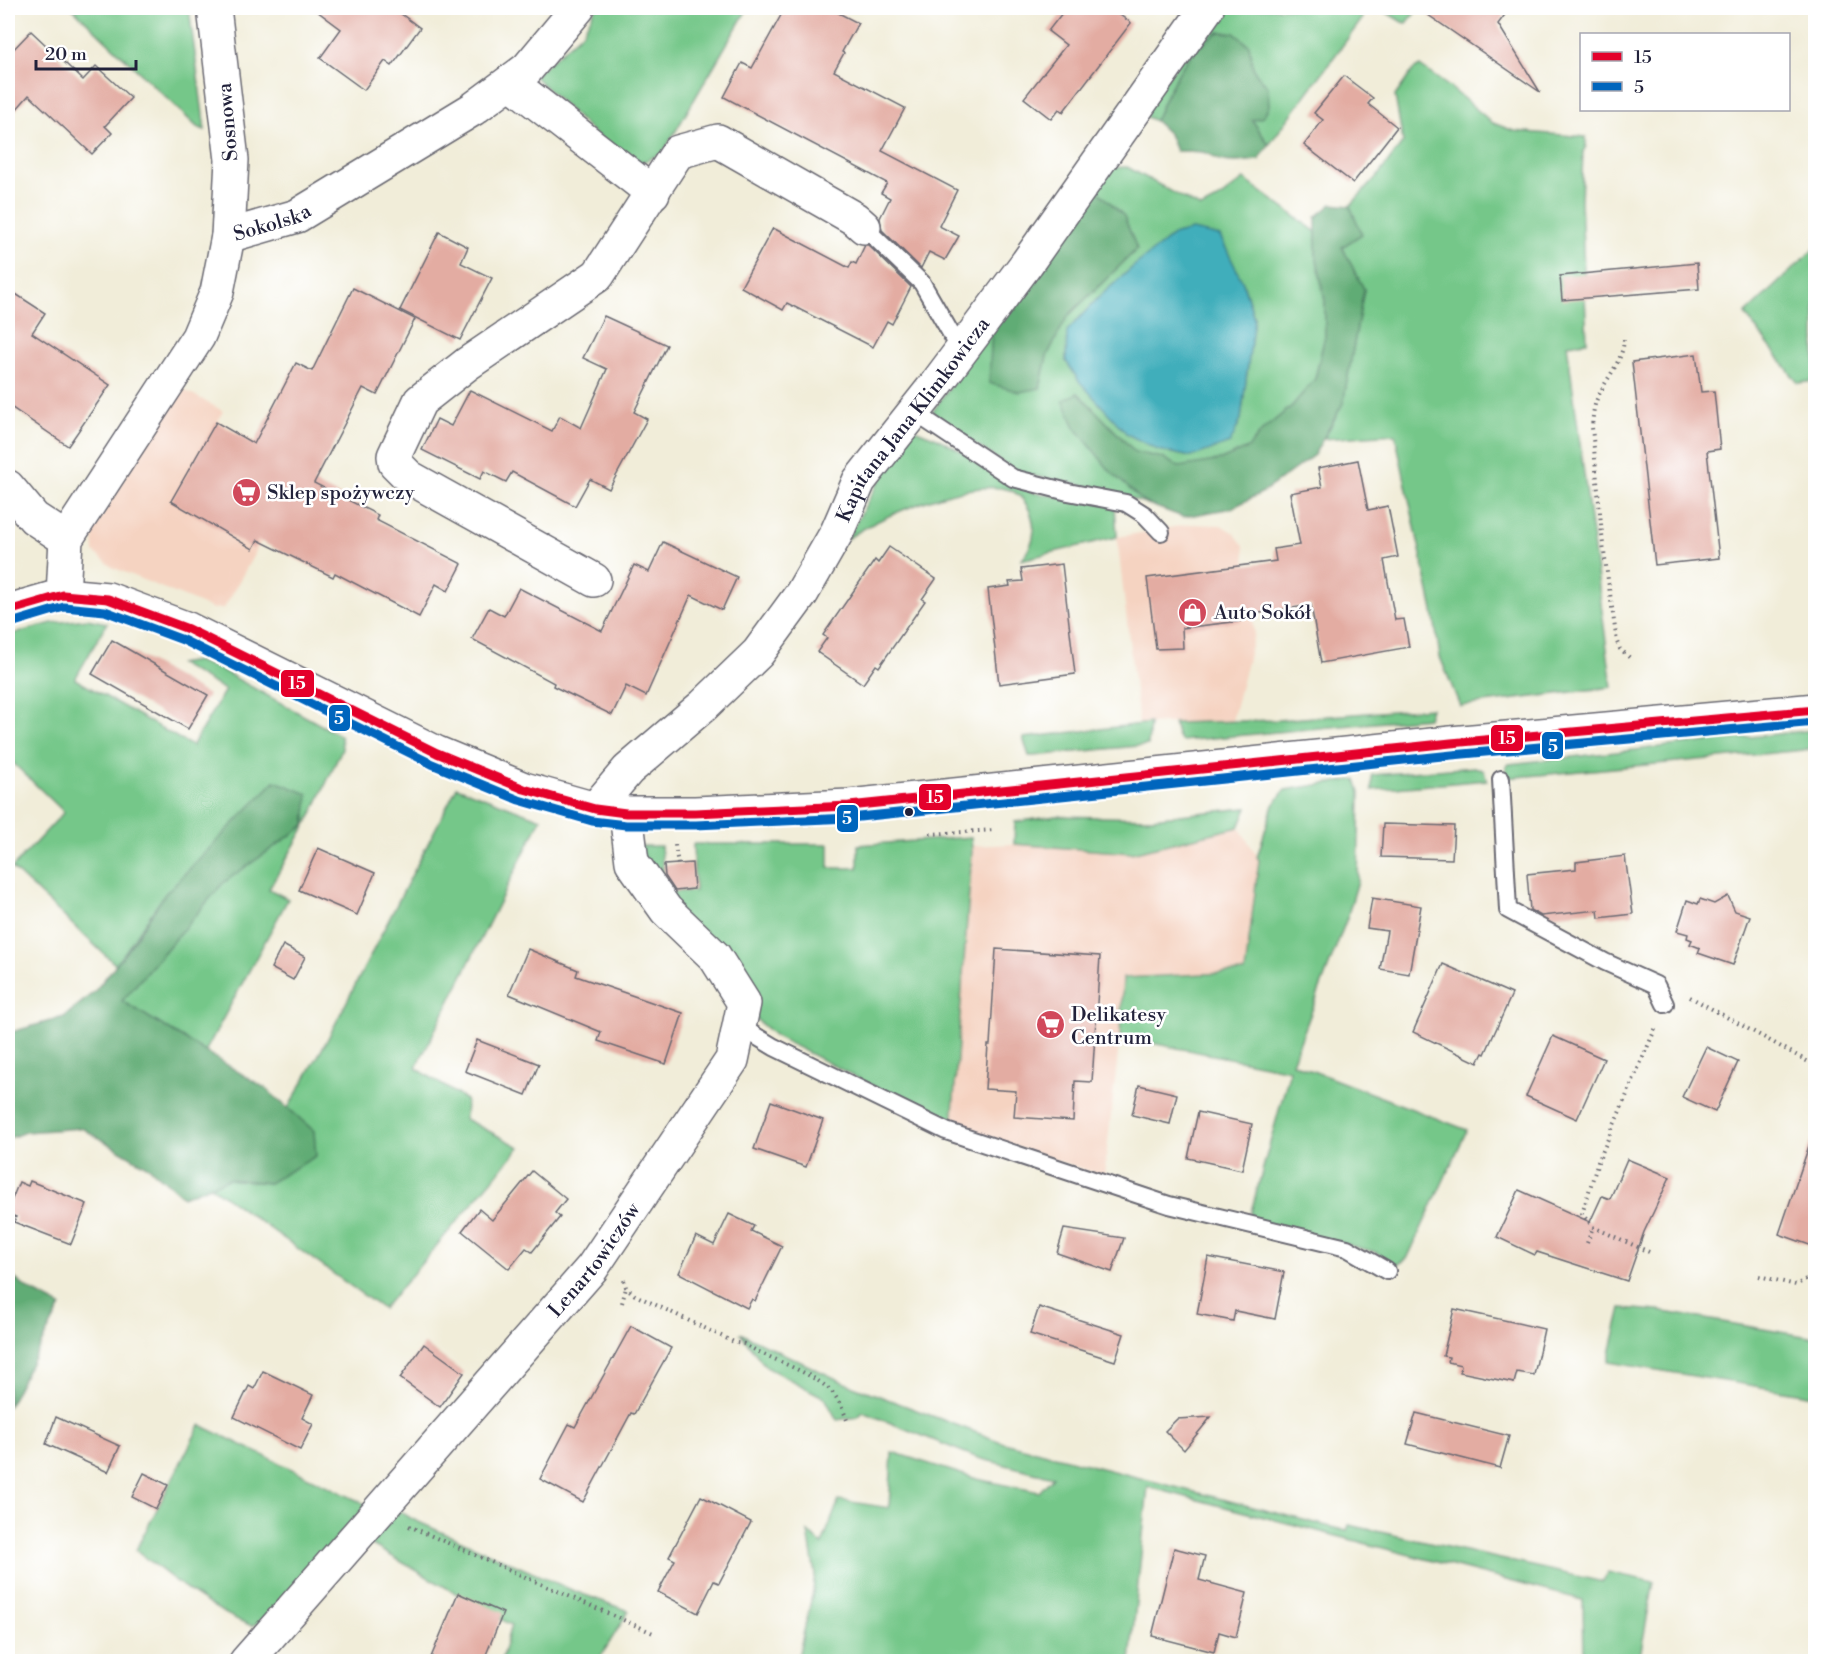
<svg xmlns="http://www.w3.org/2000/svg" width="1823" height="1669" font-family="'Libre Bodoni',serif">
	<style>
		.built { fill: #f5d3c1 }
		.green { fill: #75c789; stroke: #4c7462; stroke-width: 1.5; fill-rule: evenodd }
		.forest { fill: #60ac75; stroke: #416758; stroke-width: 1.5 }
		.water { fill: #3faebb; stroke: #30687b; stroke-width: 1.5 }
		.building { fill: #e3aca2 }
		.lines { fill: none; stroke-linecap: round; stroke-linejoin: round }
		.lane-casing { stroke: #6a6972; stroke-width: 20 }
		.street-casing { stroke: #6a6972; stroke-width: 36 }
		.secondary-casing { stroke: #6a6972; stroke-width: 36 }
		.path { stroke: #6a6972; stroke-width: 4; stroke-dasharray: 1.5 4.5; stroke-linecap: butt }
		.lane { stroke: #fff; stroke-width: 16 }
		.street { stroke: #fff; stroke-width: 33 }
		.secondary { stroke: #fff; stroke-width: 33 }
		.bus-1-casing { stroke: #fff; stroke-width: 14 }
		.bus-2-casing { stroke: #fff; stroke-width: 14 }
		.bus-1 { stroke: #e4002b; stroke-width: 9 }
		.bus-2 { stroke: #0065bd; stroke-width: 9 }
		.bus-dot { fill: #22223b; stroke: #fff; stroke-width: 2 }
		.labels { text-anchor: middle; stroke-width: 5; stroke-linejoin: round; paint-order: stroke }
		.street-label { font-size: 20px; fill: #22223b; stroke: #fff }
		.poi-label { font-size: 20px; fill: #22223b; stroke: #fff; text-anchor: start }
		.line-badge { stroke: #fff; stroke-width: 2 }
		.badge-label { font-size: 16px; text-anchor: middle; font-weight: bold; fill: #fff }
	</style>
	<rect width="100%" height="100%" fill="#fff"/>
	<filter id="ink" filterUnits="userSpaceOnUse"><feTurbulence type="fractalNoise" baseFrequency=".0167" numOctaves="2"/><feDisplacementMap in="SourceGraphic" scale="12" xChannelSelector="R" yChannelSelector="G"/><feConvolveMatrix kernelMatrix="1 2 1 2 8 2 1 2 1" color-interpolation-filters="sRGB"/></filter>
	<filter id="wash" filterUnits="userSpaceOnUse"><feTurbulence type="fractalNoise" baseFrequency=".008" numOctaves="4" result="noise"/><feDisplacementMap in="SourceGraphic" scale="24" xChannelSelector="R" yChannelSelector="G"/><feGaussianBlur stdDeviation="1.35" result="paint"/><feColorMatrix in="noise" values="0 0 0 0 0 0 0 0 0 0 0 0 0 0 0 0 0 1.4 0 .05"/><feComposite in="paint" operator="in"/></filter>
	<g filter="url(#wash)">
		<rect width="100%" height="100%" fill="#f1edd9"/>
		<g class="built">
			<polygon points="183,389 223,411 218,421 302,469 224,608 213,609 112,567 94,552 93,532 142,447"/>
			<polygon points="1191,524 1221,525 1234,533 1244,546 1254,634 1236,705 1232,721 1139,724 1117,537"/>
			<polygon points="1239,827 1259,859 1245,972 1123,978 1120,1037 1104,1176 952,1126 972,846 1014,844 1131,853"/>
		</g>
		<g class="green">
			<polygon points="72,8 189,8 205,130 197,127"/>
			<polygon points="596,8 748,8 663,153 638,164 626,164 534,76 582,33"/>
			<polygon points="1220,8 1350,8 1363,18 1269,145 1252,120 1268,87 1254,71 1248,45 1234,33 1219,32 1213,35 1167,93 1155,121 1140,114"/>
			<polygon points="1379,8 1419,8 1407,23 1402,22"/>
			<polygon points="1420,66 1451,88 1493,123 1514,131 1586,137 1586,146 1583,152 1581,201 1587,342 1567,344 1612,687 1460,706 1440,657 1433,611 1395,434 1324,439 1343,403 1364,289 1342,247 1361,234 1350,206 1380,173 1403,142 1395,96 1413,70"/>
			<path d="M1127,167L1201,208L1218,199L1244,179L1316,232V254L1325,301V336L1315,379L1292,406L1263,430L1248,448L1221,460L1179,468L1163,458L1135,452L1078,393L1075,427L1105,464L1145,503L1097,488L1018,473L940,420L933,411L992,326L1040,388L1047,356L1067,317L1137,249L1093,186L1109,168ZM1134,266L1243,283L1254,318L1241,419L1191,457L1158,450L1127,434L1066,361L1068,331L1099,297Z"/>
			<polygon points="1815,248 1815,381 1798,383 1745,314"/>
			<path d="M909,427L937,438L976,459L992,473L1035,493L1115,505L1117,537L1021,560C1033,546 1037,532 1031,514C1027,503 1018,491 1006,489C965,480 881,516 847,539Z"/>
			<polygon points="87,619 107,623 75,679 192,746 225,690 179,664 196,661 221,670 341,736 342,749 310,818 269,889 288,899 205,1052 122,1001 223,883 305,825 206,852 165,894 116,965 12,868 64,812 8,758 8,635 52,623"/>
			<polygon points="1431,708 1428,718 1181,741 1177,735 1174,723 1277,720"/>
			<polygon points="1150,723 1148,745 1034,756 1029,756 1023,738"/>
			<polygon points="1813,730 1815,730 1815,749 1506,778 1506,767 1509,764"/>
			<polygon points="1475,767 1484,771 1487,780 1372,790 1372,775"/>
			<polygon points="1356,779 1360,792 1358,881 1347,918 1292,1063 1467,1130 1407,1259 1397,1265 1375,1252 1249,1219 1290,1070 1120,1037 1123,978 1245,972 1259,860 1257,857 1273,805 1285,790"/>
			<polygon points="457,787 541,819 416,1068 466,1100 465,1119 520,1147 383,1309 210,1186 228,1179 269,1183 314,1131 288,1108 325,1044"/>
			<polygon points="1247,808 1239,827 1131,853 1014,844 1015,822 1056,816 1151,818"/>
			<polygon points="971,837 972,851 952,1126 775,1036 757,1020 716,953 666,903 636,862 637,846 661,846 665,892 695,891 693,844 829,844 829,868 858,868 858,845"/>
			<polygon points="1621,1308 1659,1311 1815,1338 1815,1396 1608,1362"/>
			<polygon points="740,1333 845,1383 1004,1443 1331,1527 1347,1531 1349,1525 1603,1582 1608,1572 1654,1582 1639,1661 1584,1661 1583,1600 1148,1487 1130,1661 802,1661 803,1658 798,1657 813,1592 815,1574 808,1532 822,1544 839,1500 889,1508 892,1452 977,1479 1039,1492 1053,1477 978,1458 863,1412 858,1417 837,1420 825,1398 766,1367"/>
			<path d="M200,1425L367,1505L261,1622L252,1626C208,1609 173,1579 136,1550Z"/>
			<polygon points="392,1506 412,1519 574,1591 629,1611 598,1661 501,1661 511,1625 367,1542"/>
		</g>
		<g class="forest">
			<path d="M1219,32L1234,33L1249,45L1254,71L1268,87L1269,106L1263,117L1252,120L1269,145L1259,160C1245,161 1232,164 1219,160C1214,158 1210,154 1206,153C1196,150 1186,152 1176,151L1169,134L1155,121C1169,88 1186,49 1219,32Z"/>
			<polygon points="1093,186 1124,216 1137,249 1067,317 1047,356 1040,388 1019,392 989,383 992,326"/>
			<polygon points="1332,204 1350,206 1362,234 1342,247 1364,289 1343,403 1314,455 1263,492 1232,508 1183,517 1145,503 1110,471 1075,427 1063,400 1078,393 1135,452 1163,458 1179,467 1221,460 1248,448 1263,430 1292,406 1315,379 1325,336 1325,301 1316,254 1316,217"/>
			<polygon points="275,781 308,794 305,825 223,883 122,1001 265,1088 314,1131 316,1156 269,1183 228,1179 183,1197 150,1168 82,1128 25,1132 8,1139 8,1033 64,1017 95,991 129,948 165,894"/>
			<polygon points="8,1273 28,1289 61,1306 8,1407"/>
		</g>
		<polygon class="water" points="1192,230 1220,236 1243,283 1254,318 1241,419 1230,443 1191,457 1158,450 1127,434 1079,381 1066,361 1067,331 1099,297 1134,266 1175,234"/>
		<g id="blocks">
			<g class="building">
				<polygon points="313,8 393,8 420,28 392,66 385,61 364,90 320,58 341,29"/>
				<polygon points="785,8 829,8 858,23 842,52 844,53 834,71 905,108 882,151 957,190 939,226 959,236 945,260 929,252 921,268 882,230 880,218 890,198 881,193 887,183 724,97 742,63 752,68"/>
				<polygon points="1066,8 1110,8 1131,23 1063,112 1059,109 1051,119 1024,98 1066,45 1048,31"/>
				<polygon points="1418,8 1510,8 1498,24 1540,92"/>
				<polygon points="31,31 83,80 96,66 131,98 105,126 112,133 92,154 29,95 8,119 8,55"/>
				<polygon points="1344,76 1373,98 1368,104 1397,127 1353,183 1304,145 1323,120 1314,113"/>
				<polygon points="773,228 849,268 852,262 856,264 865,245 868,245 911,287 892,324 887,321 873,347 787,303 783,310 741,287"/>
				<polygon points="439,232 468,247 461,263 492,278 460,340 400,310"/>
				<polygon points="1697,263 1699,289 1562,300 1560,276"/>
				<polygon points="353,288 415,319 377,395 363,388 314,483 378,515 376,520 462,564 448,591 436,584 419,617 335,573 333,577 258,540 253,549 171,501 216,422 254,444 296,363 312,371"/>
				<polygon points="8,289 45,313 32,333 110,385 68,446 8,405"/>
				<polygon points="604,316 667,345 634,412 647,419 609,489 590,479 575,506 512,472 506,482 484,471 480,479 422,450 437,419 451,426 470,390 552,431 560,416 581,428 607,369 583,358"/>
				<polygon points="1696,354 1701,392 1714,391 1720,449 1707,451 1719,558 1655,565 1632,362"/>
				<polygon points="1358,460 1368,510 1388,506 1398,557 1384,560 1395,620 1404,619 1409,647 1321,663 1311,605 1240,616 1241,621 1182,628 1183,648 1156,649 1147,578 1276,561 1274,549 1300,545 1290,493 1322,487 1318,468"/>
				<polygon points="663,542 737,577 722,610 691,595 646,696 626,686 612,715 553,686 554,683 472,639 489,608 504,616 519,588 602,631 634,565 649,572"/>
				<polygon points="889,547 936,579 922,599 925,601 879,667 876,665 863,684 817,652 827,638 823,635 875,560 878,563"/>
				<polygon points="1062,564 1075,674 999,684 988,589 1010,586 1009,582 1023,581 1021,569"/>
				<polygon points="112,640 208,695 188,729 92,674"/>
				<polygon points="1383,824 1454,826 1452,859 1381,857"/>
				<polygon points="318,848 375,873 357,915 299,890"/>
				<polygon points="1625,856 1633,914 1599,918 1598,910 1541,916 1530,910 1527,874 1576,869 1576,862"/>
				<polygon points="692,863 694,889 675,891 665,876 664,865"/>
				<polygon points="1728,896 1735,911 1750,916 1733,965 1698,953 1700,948 1690,944 1692,940 1687,938 1688,934 1677,931 1687,900 1698,904 1700,899 1714,904"/>
				<polygon points="1372,898 1421,906 1409,974 1380,969 1387,931 1367,928"/>
				<polygon points="283,945 305,957 293,980 271,968"/>
				<polygon points="528,949 578,970 576,976 683,1013 666,1064 598,1041 601,1032 509,994"/>
				<polygon points="996,949 1100,956 1092,1082 1075,1081 1073,1121 1014,1117 1016,1091 985,1089 988,1045 990,1045"/>
				<polygon points="1443,964 1512,994 1485,1054 1483,1053 1478,1063 1413,1032"/>
				<polygon points="1553,1036 1604,1059 1577,1119 1526,1096"/>
				<polygon points="477,1040 539,1064 526,1095 465,1071"/>
				<polygon points="1706,1047 1738,1062 1715,1112 1682,1097"/>
				<polygon points="1139,1085 1177,1094 1170,1124 1132,1115"/>
				<polygon points="771,1101 823,1120 806,1167 754,1149"/>
				<polygon points="1198,1112 1252,1124 1242,1170 1188,1158"/>
				<polygon points="1811,1140 1815,1141 1815,1247 1779,1234"/>
				<polygon points="1627,1159 1670,1177 1644,1232 1627,1281 1537,1252 1535,1255 1497,1237 1519,1190 1590,1222 1602,1196 1610,1199"/>
				<polygon points="532,1171 566,1199 555,1213 560,1217 532,1252 526,1248 509,1269 462,1231 479,1209 492,1220"/>
				<polygon points="30,1181 87,1204 71,1244 14,1222 16,1217 8,1214 8,1209 19,1182 28,1186"/>
				<polygon points="729,1214 754,1226 751,1231 782,1246 755,1301 752,1299 747,1308 679,1273 696,1236 714,1245"/>
				<polygon points="1064,1229 1124,1238 1112,1272 1057,1253"/>
				<polygon points="1208,1257 1284,1272 1275,1319 1235,1311 1233,1321 1197,1314"/>
				<polygon points="1039,1307 1124,1334 1115,1361 1030,1334"/>
				<polygon points="1454,1309 1544,1329 1534,1375 1517,1372 1514,1383 1460,1372 1461,1365 1448,1362 1449,1357 1443,1356"/>
				<polygon points="631,1326 671,1348 634,1414 631,1413 583,1502 540,1479 569,1424 575,1427"/>
				<polygon points="424,1344 464,1373 440,1407 400,1378"/>
				<polygon points="263,1371 313,1395 302,1418 313,1424 300,1450 234,1417 249,1386 254,1389"/>
				<polygon points="1416,1413 1509,1436 1500,1468 1407,1444"/>
				<polygon points="56,1417 120,1446 108,1472 46,1444"/>
				<polygon points="1211,1417 1184,1450 1165,1431 1177,1419"/>
				<polygon points="144,1473 168,1485 156,1509 132,1497"/>
				<polygon points="701,1496 751,1522 719,1583 714,1581 698,1613 658,1592 675,1560 669,1557"/>
				<polygon points="1174,1548 1205,1556 1199,1580 1247,1593 1236,1637 1219,1632 1214,1652 1152,1636"/>
				<polygon points="458,1593 503,1613 483,1662 429,1662"/>
			</g>
		</g>
	</g>
	<g filter="url(#ink)">
		<use href="#blocks" fill-opacity="0" stroke="#6a6972" stroke-width="1.5"/>
		<g class="lines">
			<defs>
				<g id="lane">
					<polyline points="864,227 922,283 961,351"/>
					<polyline points="914,412 1013,478 1068,492 1126,503 1145,515 1161,532"/>
					<polyline points="1501,779 1508,910 1605,962 1656,985 1665,1004"/>
					<polyline points="739,1026 774,1047 946,1131 1169,1205 1347,1248 1387,1271"/>
				</g>
				<g id="street">
					<polyline points="510,82 653,193"/>
					<path id="s1" d="M228,236L297,216L473,109L527,69L578,8"/>
					<polyline points="8,487 34,518 66,539"/>
					<polyline points="594,580 409,477 395,463 394,456 420,401 467,364 598,275 678,152 718,141 855,219 864,227"/>
					<polyline points="63,595 66,539 198,337 217,292 228,236 232,160 214,8"/>
					<path id="s2" d="M595,809L628,770L704,705L758,653L802,593L837,532L859,481L937,383L1027,263L1207,8"/>
					<path id="s3" d="M246,1662L592,1268L732,1060L744,1003L715,957L666,910L632,862L626,813"/>
				</g>
				<polyline id="secondary" points="8,611 63,595 108,599 188,629 437,753 524,789 595,809 626,813 695,813 849,806 1451,743 1816,710"/>
			</defs>
			<use href="#lane" class="lane-casing"/>
			<use href="#street" class="street-casing"/>
			<use href="#secondary" class="secondary-casing"/>
			<g class="path">
				<path d="M1624,339C1623,362 1606,378 1597,399C1593,408 1593,417 1592,427L1603,545L1617,642L1620,649L1630,658"/>
				<polyline points="8,550 10,542"/>
				<polyline points="930,834 995,830"/>
				<polyline points="675,845 678,865"/>
				<polyline points="1690,997 1816,1066"/>
				<polyline points="1587,1243 1593,1227"/>
				<polyline points="1649,1252 1593,1227 1582,1214 1598,1162 1656,1027"/>
				<polyline points="1759,1276 1796,1285 1816,1273"/>
				<path d="M624,1280L626,1287L635,1295L736,1343L744,1344C770,1359 806,1370 828,1388C838,1397 843,1409 847,1420"/>
				<polyline points="622,1303 626,1288"/>
				<polyline points="409,1526 653,1633"/>
			</g>
			<use href="#lane" class="lane"/>
			<use href="#street" class="street"/>
			<use href="#secondary" class="secondary"/>
			<defs>
				<polyline id="bus-1" points="8,611 63,595 108,599 188,629 437,753 524,789 595,809 626,813 695,813 849,806 1451,743 1816,710"/>
				<polyline id="bus-2" points="11,623 64,607 105,611 183,640 432,764 519,800 592,821 626,825 696,825 850,818 1452,755 1816,722"/>
			</defs>
			<use href="#bus-1" class="bus-1-casing"/>
			<use href="#bus-2" class="bus-2-casing"/>
			<use href="#bus-1" class="bus-1"/>
			<use href="#bus-2" class="bus-2"/>
		</g>
	</g>
	<defs>
		<symbol id="supermarket-disc" viewBox="-11 -11 22 22"><circle r="9.5" fill="#d1495b" stroke="#fff"/><path d="M-6-5.5h2.5l.6 2H6L4.5 2H-2.5L-4.4-4H-6ZM-1.5 3.2a1.3 1.3 0 1 0 .1 0ZM3 3.2a1.3 1.3 0 1 0 .1 0Z" fill="#fff"/></symbol>
		<symbol id="shop-disc" viewBox="-11 -11 22 22"><circle r="9.5" fill="#d1495b" stroke="#fff"/><path d="M-5-2.5h2.3a2.7 3.5 0 0 1 5.4 0H5L5.5 6h-11ZM-1.5-2.5h3a1.5 2.3 0 0 0-3 0Z" fill="#fff"/></symbol>
	</defs>
	<g fill-rule="evenodd">
		<use href="#supermarket-disc" x="230" y="476" width="33" height="33"/>
		<use href="#shop-disc" x="1176" y="596" width="33" height="33"/>
		<use href="#supermarket-disc" x="1034" y="1008" width="33" height="33"/>
	</g>
	<circle class="bus-dot" cx="909" cy="812" r="5"/>
	<g class="labels">
		<g class="street-label">
			<text transform="translate(227 122) rotate(-95)" y="7">Sosnowa</text>
			<text dy="7" stroke="none"><textPath href="#s1" startOffset="46">Sokolska</textPath></text>
			<text dy="7" stroke="none"><textPath href="#s2" startOffset="507">Kapitana Jana Klimkowicza</textPath></text>
			<text dy="7" stroke="none"><textPath href="#s3" startOffset="532">Lenartowiczów</textPath></text>
		</g>
		<g class="poi-label">
			<text x="267" y="499">Sklep spożywczy</text>
			<text x="1214" y="619">Auto Sokół</text>
			<text x="1071" y="1021">Delikatesy<tspan x="1071" dy="23">Centrum</tspan></text>
		</g>
	</g>
	<g class="line-badge">
		<rect x="280" y="669" width="35" height="29" rx="6" fill="#e4002b"/>
		<rect x="328" y="704" width="23" height="28" rx="6" fill="#0065bd"/>
		<rect x="1490" y="724" width="34" height="28" rx="6" fill="#e4002b"/>
		<rect x="1541" y="731" width="23" height="29" rx="6" fill="#0065bd"/>
		<rect x="918" y="783" width="34" height="28" rx="6" fill="#e4002b"/>
		<rect x="836" y="804" width="23" height="29" rx="6" fill="#0065bd"/>
	</g>
	<g class="badge-label">
		<text x="297" y="689">15</text>
		<text x="339" y="724">5</text>
		<text x="1507" y="744">15</text>
		<text x="1553" y="752">5</text>
		<text x="935" y="803">15</text>
		<text x="847" y="824">5</text>
	</g>
	<rect width="1823" height="1669" fill="none" stroke="#fff" stroke-width="30"/>
	<rect x="1580" y="33" width="210" height="78" fill="#ffffff" stroke="#a7a7b1" stroke-width="1.5"/>
	<rect x="1592" y="52" width="30" height="9" fill="#e4002b" stroke="#a7a7b1" stroke-width="1.5"/>
	<text x="1634" y="63" font-size="18" fill="#22223b">15</text>
	<rect x="1592" y="82" width="30" height="9" fill="#0065bd" stroke="#a7a7b1" stroke-width="1.5"/>
	<text x="1634" y="93" font-size="18" fill="#22223b">5</text>
	<path d="M36 60v9h100v-9" fill="none" stroke="#22223b" stroke-width="3"/>
	<text x="45" y="60" font-size="18" fill="#22223b" stroke="#ffffff" stroke-width="4.5" paint-order="stroke">20 m</text>
</svg>
